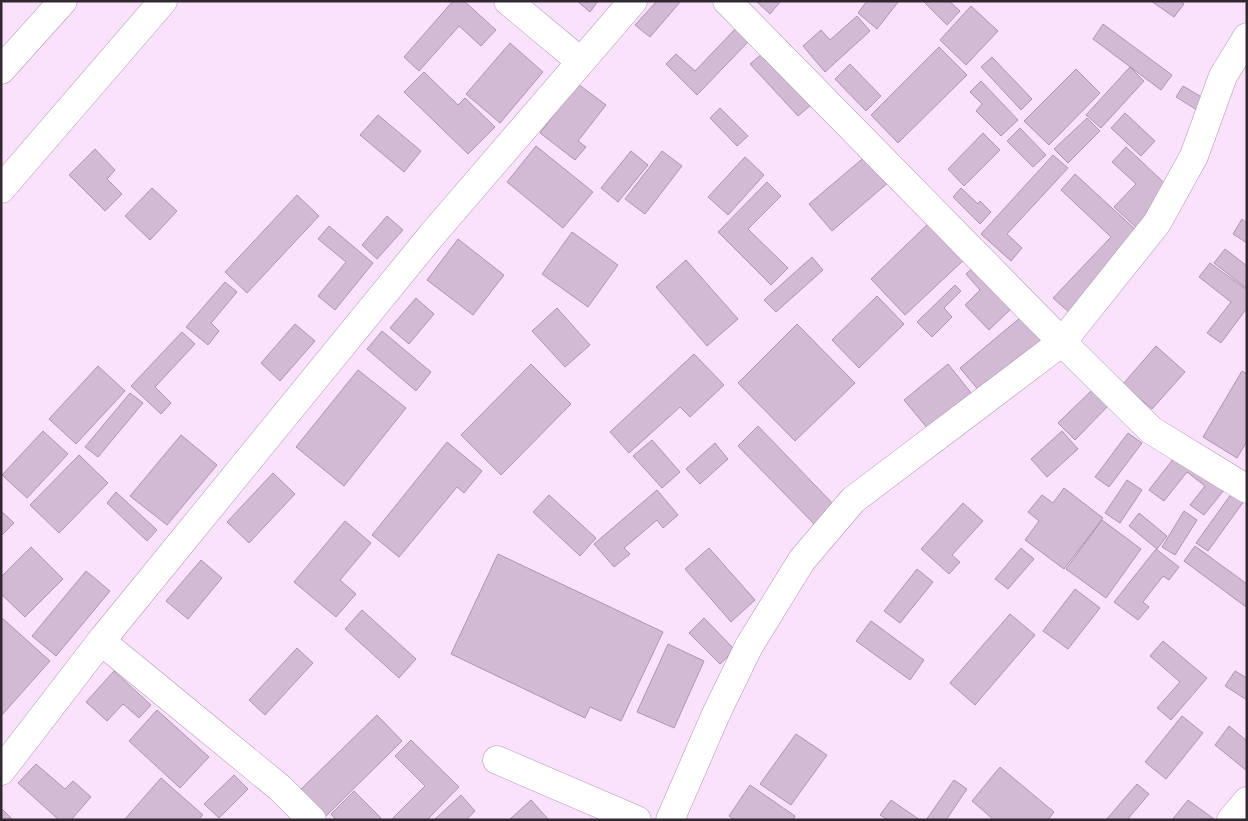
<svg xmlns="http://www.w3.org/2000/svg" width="1248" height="821" font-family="'IBM Plex Serif',serif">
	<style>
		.building { fill: #d3bad4; stroke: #ad95ae }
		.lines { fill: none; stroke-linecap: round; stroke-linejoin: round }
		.minor-casing { stroke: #ae96af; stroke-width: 29 }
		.tertiary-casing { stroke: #ae96af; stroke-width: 29 }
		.minor { stroke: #fff; stroke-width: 28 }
		.tertiary { stroke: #fff; stroke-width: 28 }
	</style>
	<rect width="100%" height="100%" fill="#fbe2fc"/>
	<g class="building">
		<polygon points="453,1 464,1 496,30 481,46 459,26 419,71 404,57"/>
		<polygon points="577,1 598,1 590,12"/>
		<polygon points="657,1 681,1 650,37 635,25"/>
		<polygon points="758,1 781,1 770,14 757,2"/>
		<polygon points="867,1 899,1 877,29 858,13"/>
		<polygon points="923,1 949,1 960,11 947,25"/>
		<polygon points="1151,1 1180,1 1184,4 1174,17"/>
		<polygon points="971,6 998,31 966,65 940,40"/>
		<polygon points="857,16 870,31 825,72 803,46 821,30 830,40"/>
		<polygon points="1103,24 1172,75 1161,90 1093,39"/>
		<polygon points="737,27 750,40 697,95 666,64 676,54 695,71"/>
		<polygon points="510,43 543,72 500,123 466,94"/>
		<polygon points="939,47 967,75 898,143 871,115"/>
		<polygon points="763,53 811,105 798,116 750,64"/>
		<polygon points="992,57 1032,99 1021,110 981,67"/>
		<polygon points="850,64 881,96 866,111 835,79"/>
		<polygon points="1130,67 1144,81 1101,128 1086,115"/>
		<polygon points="1076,69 1100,93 1049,145 1024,121"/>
		<polygon points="424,72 458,105 465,98 495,127 468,154 404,92"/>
		<polygon points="981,81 1018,120 1001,136 976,111 982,104 970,92"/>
		<polygon points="578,84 606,105 578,141 586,147 575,160 540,133"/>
		<polygon points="1183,86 1210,102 1202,113 1176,97"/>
		<polygon points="720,108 748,136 737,146 710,118"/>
		<polygon points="1125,113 1155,141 1141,156 1111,128"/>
		<polygon points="378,115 421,151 404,172 360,135"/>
		<polygon points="1087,118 1100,131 1068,163 1054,149"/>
		<polygon points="1020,128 1046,155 1033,167 1007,141"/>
		<polygon points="983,133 1000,150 964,186 948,169"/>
		<polygon points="536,146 593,192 563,228 507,182"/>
		<polygon points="1126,147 1174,192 1139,230 1114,207 1136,184 1112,162"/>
		<polygon points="95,149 115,170 107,179 122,194 105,211 69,175"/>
		<polygon points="631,151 648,165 618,202 601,188"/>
		<polygon points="662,151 682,166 645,214 625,199"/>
		<polygon points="867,155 890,181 832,231 809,204"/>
		<polygon points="1053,155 1068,168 1007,234 1022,248 1011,261 981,234"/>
		<polygon points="745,157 764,175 728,215 708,197"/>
		<polygon points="1075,174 1137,231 1071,314 1053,298 1111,237 1061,190"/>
		<polygon points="767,182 781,196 748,229 788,268 771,285 718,232"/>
		<polygon points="152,188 177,211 150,240 125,216"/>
		<polygon points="961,188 978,204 980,201 991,212 980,224 953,197"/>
		<polygon points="297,195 319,216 247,293 225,272"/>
		<polygon points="387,216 403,230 377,259 362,245"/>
		<polygon points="1242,219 1247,223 1247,243 1233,234"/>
		<polygon points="932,220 967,257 905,315 871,279"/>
		<polygon points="329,226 373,263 335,310 318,296 346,262 318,239"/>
		<polygon points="572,232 618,265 588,307 542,274"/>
		<polygon points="458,239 504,275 473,315 427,280"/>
		<polygon points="1225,249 1247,266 1246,288 1214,263"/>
		<polygon points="812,257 823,270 776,312 764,300"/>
		<polygon points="686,260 738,319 707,346 656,287"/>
		<polygon points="1210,263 1247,290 1247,308 1221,343 1207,333 1231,302 1199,277"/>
		<polygon points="977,264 1016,304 989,330 965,305 980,290 966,274"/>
		<polygon points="225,282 237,292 211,323 219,331 208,345 186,327"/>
		<polygon points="955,285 961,291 944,308 952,317 932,337 917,322"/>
		<polygon points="877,296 904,324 859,368 832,340"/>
		<polygon points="416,298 434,314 409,344 390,328"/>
		<polygon points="557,308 590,345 565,367 532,331"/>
		<polygon points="1027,312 1049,338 981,393 960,368"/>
		<polygon points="295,324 315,341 280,381 261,363"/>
		<polygon points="797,324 855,383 795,441 738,383"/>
		<polygon points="382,331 431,372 416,391 367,349"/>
		<polygon points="182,332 195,344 155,387 171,403 161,414 131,386"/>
		<polygon points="1156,346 1185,372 1152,409 1123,384"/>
		<polygon points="694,354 724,385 690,417 680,407 629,453 610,432"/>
		<polygon points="531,364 571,404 501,475 461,435"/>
		<polygon points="948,364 972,394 928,429 904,400"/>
		<polygon points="98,366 125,391 76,444 49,419"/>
		<polygon points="358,370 406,408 344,486 296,447"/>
		<polygon points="1242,371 1247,374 1247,441 1237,458 1203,437"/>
		<polygon points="1092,390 1108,406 1075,440 1058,423"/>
		<polygon points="130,393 143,403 98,457 85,447"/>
		<polygon points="758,426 839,510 819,529 738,446"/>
		<polygon points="43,431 68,454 27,498 2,475"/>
		<polygon points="1062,431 1078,449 1047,477 1031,459"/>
		<polygon points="1128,433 1142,443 1109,487 1095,477"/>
		<polygon points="181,435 217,465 167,525 130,496"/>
		<polygon points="652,440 680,472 662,488 633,456"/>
		<polygon points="447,442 482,471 464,493 457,487 399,557 372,535"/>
		<polygon points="715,443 728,459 700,484 686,469"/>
		<polygon points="1181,449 1228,485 1204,515 1190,505 1205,486 1187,472 1164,501 1149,490"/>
		<polygon points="79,455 108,483 59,533 30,505"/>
		<polygon points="273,473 295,494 249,543 227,522"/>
		<polygon points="1127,480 1142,490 1120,523 1105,513"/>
		<polygon points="1237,486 1247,497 1208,551 1196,543"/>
		<polygon points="1064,488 1103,518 1064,569 1025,540 1039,521 1028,512 1042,495 1053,503"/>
		<polygon points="657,490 678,515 663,528 657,520 624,548 630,554 614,567 594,544"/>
		<polygon points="116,492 157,530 147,541 107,503"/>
		<polygon points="549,495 596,538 580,556 533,512"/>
		<polygon points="963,503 983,521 952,555 960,562 949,574 921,549"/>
		<polygon points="1,511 14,523 1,536"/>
		<polygon points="1184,511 1197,520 1175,555 1162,547"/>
		<polygon points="1139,513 1167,536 1157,549 1129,526"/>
		<polygon points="1102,520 1141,549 1106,598 1066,569"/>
		<polygon points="345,521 371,543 340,580 356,594 336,617 294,582"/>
		<polygon points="1195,546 1247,584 1246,607 1184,561"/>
		<polygon points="31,547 63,579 25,617 1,594 1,577"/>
		<polygon points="709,548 755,600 731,622 685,569"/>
		<polygon points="1021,548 1034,559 1008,589 995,579"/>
		<polygon points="1156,549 1179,567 1169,580 1163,576 1143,602 1149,607 1138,620 1114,602"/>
		<polygon points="498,554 663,632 621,721 590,707 585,718 451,654"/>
		<polygon points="201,560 222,578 188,619 166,601"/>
		<polygon points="917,569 933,582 900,623 884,611"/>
		<polygon points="86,571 110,591 56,656 32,636"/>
		<polygon points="1075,589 1100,608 1068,649 1043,631"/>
		<polygon points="362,610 416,659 399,678 345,629"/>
		<polygon points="1010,614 1035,635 975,705 950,683"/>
		<polygon points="1,617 50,661 1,716"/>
		<polygon points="704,618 735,650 720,664 689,633"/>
		<polygon points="871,621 924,660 910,680 856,641"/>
		<polygon points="1163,641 1207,678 1171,720 1157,708 1180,682 1150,656"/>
		<polygon points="668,644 704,661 674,728 637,712"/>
		<polygon points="297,648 313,663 265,715 249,700"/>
		<polygon points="114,671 151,705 139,718 123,704 107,721 86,702"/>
		<polygon points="1235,671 1247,678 1247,700 1225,686"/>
		<polygon points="157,710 209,757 180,788 129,741"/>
		<polygon points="377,715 402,741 322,820 295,795"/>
		<polygon points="1182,716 1203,733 1166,779 1145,762"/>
		<polygon points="1229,726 1247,741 1247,771 1215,745"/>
		<polygon points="796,734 827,755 791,805 760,784"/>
		<polygon points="411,740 459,787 427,820 391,820 425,786 395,756"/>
		<polygon points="36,764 65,789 73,781 91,797 71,820 59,820 18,783"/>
		<polygon points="1000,767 1054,812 1048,820 994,820 972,801"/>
		<polygon points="234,775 248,789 219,818 204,804"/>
		<polygon points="161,778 203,815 198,820 124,820"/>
		<polygon points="954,780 967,789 946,820 926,820"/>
		<polygon points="1137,784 1149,794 1127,820 1106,820"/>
		<polygon points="750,785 795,816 793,820 735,820 729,816"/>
		<polygon points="354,791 381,818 380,820 336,820 331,814"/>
		<polygon points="461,795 475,811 466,820 434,820"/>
		<polygon points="531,800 549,820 509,820"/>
		<polygon points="891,800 920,820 888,820 880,815"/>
		<polygon points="1188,800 1214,819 1172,820"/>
		<polygon points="1,808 13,820 1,820"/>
	</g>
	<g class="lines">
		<defs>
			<g id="minor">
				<polyline points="508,1 580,61"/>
				<polyline points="1247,37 1223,76 1194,156 1157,223 1062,342 1151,430 1247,489"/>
				<polyline points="101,641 280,788 312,820"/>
				<polyline points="497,760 637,820"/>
				<polyline points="1,771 101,641 431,236 633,1"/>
				<polyline points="670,820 716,714 749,646 802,560 853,500 1062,342 727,1"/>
				<polyline points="1231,820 1247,801"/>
			</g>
			<g id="tertiary">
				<polyline points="1,70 63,1"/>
				<polyline points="1,189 163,1"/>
			</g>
		</defs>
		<use href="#minor" class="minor-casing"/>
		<use href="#tertiary" class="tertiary-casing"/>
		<use href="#minor" class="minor"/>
		<use href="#tertiary" class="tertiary"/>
	</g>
	<rect width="1248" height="821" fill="none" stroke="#312832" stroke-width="5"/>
</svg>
